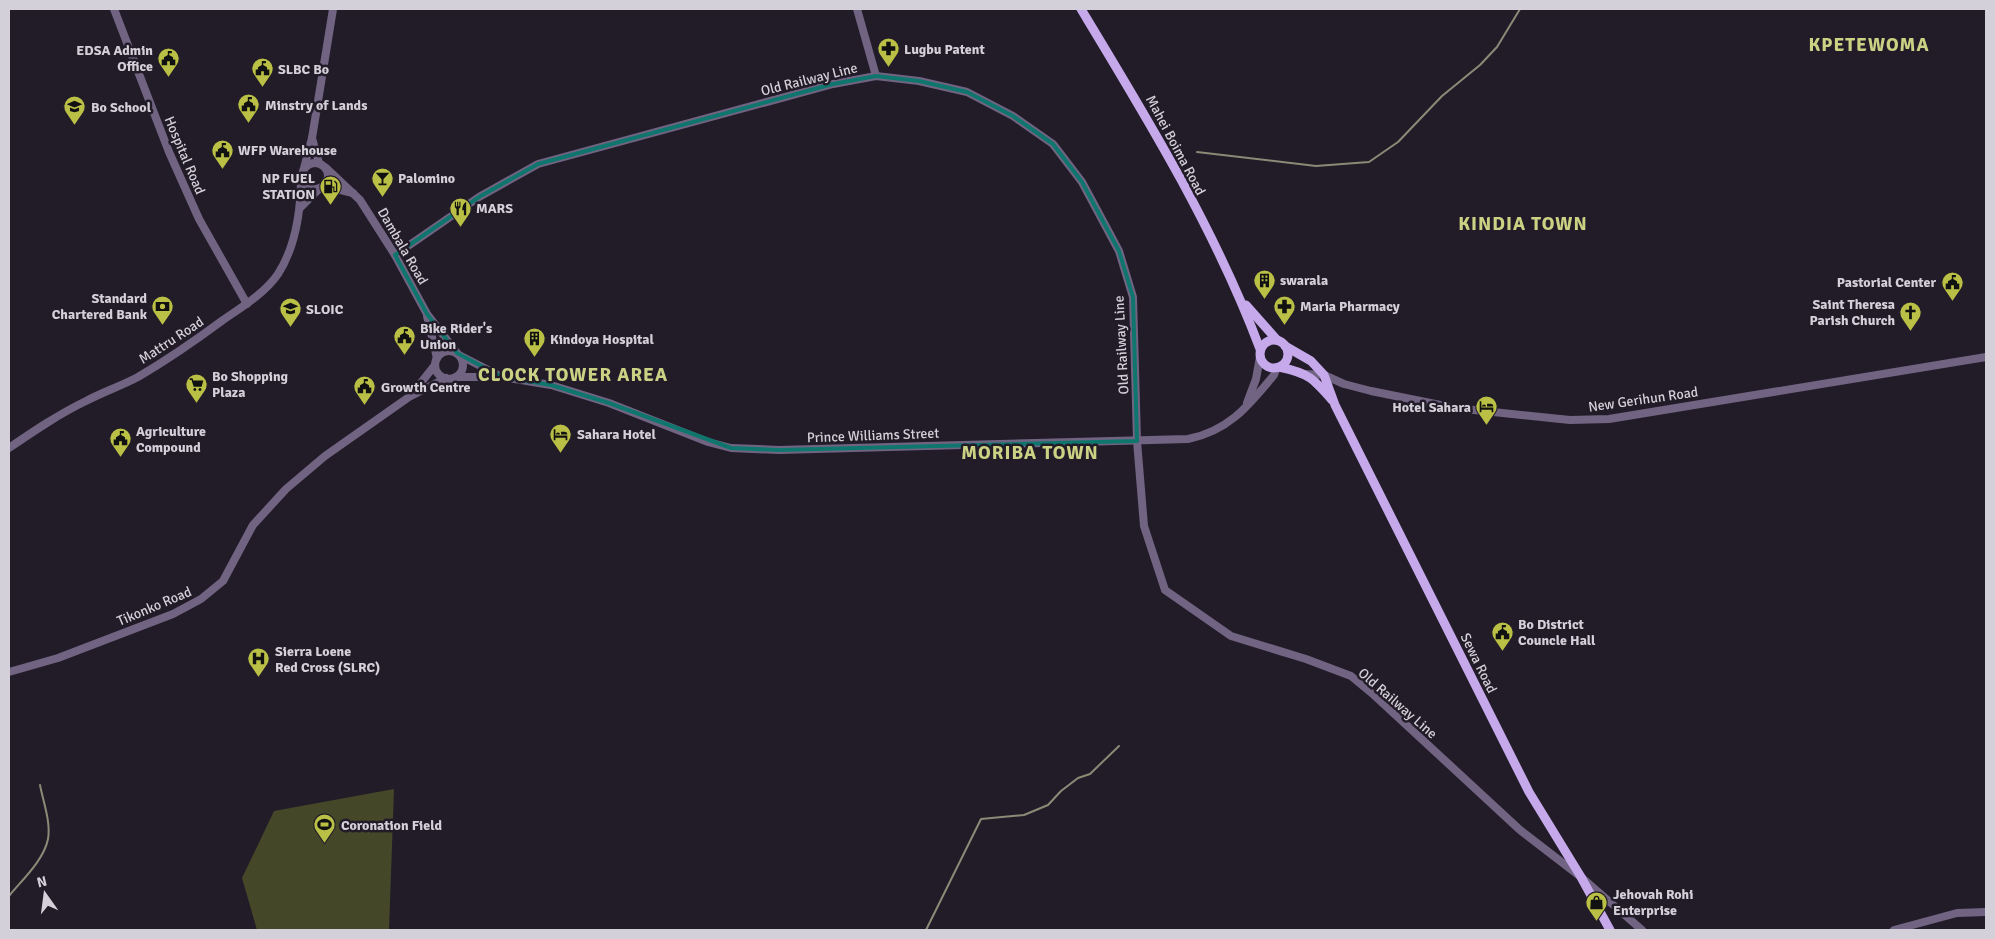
<svg xmlns="http://www.w3.org/2000/svg" width="1995" height="939" font-family="Signika,sans-serif">
	<style>
		.pitch { fill: #454729 }
		.lines { fill: none; stroke-linecap: round; stroke-linejoin: round }
		.stream { stroke: #8a8b76; stroke-width: 2 }
		.tertiary { stroke: #716482; stroke-width: 8 }
		.primary { stroke: #c6a9ea; stroke-width: 9 }
		.marked { fill: none; stroke: #0f766e; stroke-width: 4; stroke-linejoin: round }
		.labels { text-anchor: middle; stroke-width: 5; stroke-linejoin: round; paint-order: stroke }
		.poi-label { font-size: 14px; font-weight: bold; fill: #d4d0d9; stroke: #221c29; text-anchor: start }
		.street-label { font-size: 14px; fill: #d4d0d9; stroke: #221c29 }
		.district-label { font-size: 19px; font-weight: bold; letter-spacing: 1px; fill: #ccd284; stroke: #221c29 }
	</style>
	<rect width="100%" height="100%" fill="#221c29"/>
	<polygon class="pitch" points="394,789 389,930 257,930 242,878 274,811"/>
	<g class="lines">
		<g class="stream">
			<polyline points="1197,152 1316,166 1369,162 1398,142 1442,96 1480,65 1497,47 1520,9"/>
			<path d="M9,896C22,880 44,860 48,839C51,822 43,801 40,785"/>
			<polyline points="926,930 981,819 1024,815 1048,805 1061,791 1078,778 1090,774 1119,746"/>
		</g>
		<g class="tertiary">
			<polyline points="114,9 169,152 199,219 247,304"/>
			<polyline points="857,9 876,76"/>
			<polyline points="312,138 319,163"/>
			<circle cx="315" cy="176" r="13"/>
			<polyline points="304,168 312,138 333,9"/>
			<polyline points="326,168 360,200 395,255 427,314 457,353"/>
			<polyline points="324,186 353,193"/>
			<polyline points="300,208 320,188"/>
			<polyline points="395,255 479,197 538,164 833,84 876,76 919,81 967,92 1013,116 1053,144 1082,182 1119,251 1133,297 1137,441 1144,526 1165,590 1231,636 1306,659 1351,676 1374,695 1520,830 1581,877 1642,930"/>
			<polyline points="427,316 437,358"/>
			<circle cx="449" cy="365" r="14"/>
			<polyline points="459,355 500,376"/>
			<polyline points="1305,374 1324,375 1344,384 1371,391 1455,408 1570,420 1609,419 1986,357"/>
			<path d="M456,377H502L551,385L609,403L708,442L731,448L779,450L1188,439C1229,431 1249,405 1274,375L1277,367"/>
			<polyline points="412,394 435,365"/>
			<polyline points="1247,403 1256,379 1260,357"/>
			<path d="M9,448C34,431 59,414 86,401C103,392 121,386 138,377C167,360 196,340 223,320C242,307 265,293 278,274C296,246 301,208 301,176"/>
			<polyline points="9,672 58,658 173,614 201,599 223,581 253,525 286,489 325,456 409,397 446,378"/>
			<polyline points="1894,930 1957,913 1986,912"/>
		</g>
		<g class="primary">
			<path d="M1081,9C1147,118 1215,229 1260,349"/>
			<polyline points="1246,305 1277,340"/>
			<circle cx="1274" cy="354" r="14"/>
			<polyline points="1285,346 1311,361 1324,375 1335,405 1529,792 1581,877 1610,930"/>
			<path d="M1279,367C1308,373 1313,378 1332,400"/>
		</g>
	</g>
	<path class="marked" d="M876,76L919,81L967,92L1013,116L1053,144L1082,182L1119,251L1133,297L1137,441L779,450L731,448L609,403L551,385L502,377L457,353L427,314L395,255L479,197L538,164L833,84Z"/>
	<defs>
		<symbol id="pharmacy-pin" viewBox="-11 -11 22 30"><path d="M0 17L-7.5 6A9.5 9.5 0 1 1 7.5 6Z" fill="#bac045" stroke="#221c29"/><path d="M-2-6h4v4h4v4h-4v4h-4v-4h-4v-4h4Z" fill="#111"/></symbol>
		<symbol id="civic-pin" viewBox="-11 -11 22 30"><path d="M0 17L-7.5 6A9.5 9.5 0 1 1 7.5 6Z" fill="#bac045" stroke="#221c29"/><path d="M-.6-6.5H3V-4.5H.6V-3L4-1V1h2V6H-6V1h2V-1L-.6-3ZM-1.2 2.5V6h2.4V2.5Z" fill="#111"/></symbol>
		<symbol id="school-pin" viewBox="-11 -11 22 30"><path d="M0 17L-7.5 6A9.5 9.5 0 1 1 7.5 6Z" fill="#bac045" stroke="#221c29"/><path d="M0-5L7-2L0 1L-7-2ZM-4 1L0 2.5L4 1V4Q0 6-4 4Z" fill="#111"/></symbol>
		<symbol id="bar-pin" viewBox="-11 -11 22 30"><path d="M0 17L-7.5 6A9.5 9.5 0 1 1 7.5 6Z" fill="#bac045" stroke="#221c29"/><path d="M-6-5H6L.8 .8V4.5H3.5V6h-7V4.5H-.8V.8Z" fill="#111"/></symbol>
		<symbol id="fuel-pin" viewBox="-11 -11 22 30"><path d="M0 17L-7.5 6A9.5 9.5 0 1 1 7.5 6Z" fill="#bac045" stroke="#221c29"/><path d="M-5.5-6h7V0h2V4h1.3V-2.5L3-4.5l.8-.8L6-3V5H2.5V1h-1V6h-7ZM-4.2-4.7v3.2H.2V-4.7Z" fill="#111"/></symbol>
		<symbol id="restaurant-pin" viewBox="-11 -11 22 30"><path d="M0 17L-7.5 6A9.5 9.5 0 1 1 7.5 6Z" fill="#bac045" stroke="#221c29"/><path d="M-5-6h1v4h1v-4h1v4h1v-4h1v5L-1.5 .5V6h-2V.5L-5-1ZM5-6V6H3V1.5H1.5Q1.5-4 5-6Z" fill="#111"/></symbol>
		<symbol id="building-pin" viewBox="-11 -11 22 30"><path d="M0 17L-7.5 6A9.5 9.5 0 1 1 7.5 6Z" fill="#bac045" stroke="#221c29"/><path d="M-4-6H4V6H1V3H-1V6H-4ZM-2.5-4.3h1.7v1.8h-1.7ZM.8-4.3h1.7v1.8H.8ZM-2.5-1h1.7V.8h-1.7ZM.8-1h1.7V.8H.8Z" fill="#111"/></symbol>
		<symbol id="bank-pin" viewBox="-11 -11 22 30"><path d="M0 17L-7.5 6A9.5 9.5 0 1 1 7.5 6Z" fill="#bac045" stroke="#221c29"/><path d="M-6-4H6V4H-6ZM0-2.3a2.3 2.3 0 1 0 0 4.6a2.3 2.3 0 1 0 0-4.6Z" fill="#111"/></symbol>
		<symbol id="church-pin" viewBox="-11 -11 22 30"><path d="M0 17L-7.5 6A9.5 9.5 0 1 1 7.5 6Z" fill="#bac045" stroke="#221c29"/><path d="M-1.2-6h2.4v3.5h3.3v2.4h-3.3V6h-2.4V-.1h-3.3v-2.4h3.3Z" fill="#111"/></symbol>
		<symbol id="supermarket-pin" viewBox="-11 -11 22 30"><path d="M0 17L-7.5 6A9.5 9.5 0 1 1 7.5 6Z" fill="#bac045" stroke="#221c29"/><path d="M-6-5.5h2.5l.6 2H6L4.5 2H-2.5L-4.4-4H-6ZM-1.5 3.2a1.3 1.3 0 1 0 .1 0ZM3 3.2a1.3 1.3 0 1 0 .1 0Z" fill="#111"/></symbol>
		<symbol id="hotel-pin" viewBox="-11 -11 22 30"><path d="M0 17L-7.5 6A9.5 9.5 0 1 1 7.5 6Z" fill="#bac045" stroke="#221c29"/><path d="M-6-4.5h1.5V1H6V5H4.5V3h-9V5H-6ZM-4 0a1.8 1.8 0 1 1 3.6 0ZM.5 0V-2.5h3Q6-2.5 6 0Z" fill="#111"/></symbol>
		<symbol id="hospital-pin" viewBox="-11 -11 22 30"><path d="M0 17L-7.5 6A9.5 9.5 0 1 1 7.5 6Z" fill="#bac045" stroke="#221c29"/><path d="M-5-5h3v3.5h4V-5h3V5h-3V1.5h-4V5h-3Z" fill="#111"/></symbol>
		<symbol id="stadium-pin" viewBox="-11 -11 22 30"><path d="M0 17L-7.5 6A9.5 9.5 0 1 1 7.5 6Z" fill="#bac045" stroke="#221c29"/><path d="M0-5a6.5 5 0 1 0 0 10a6.5 5 0 1 0 0-10ZM-3.5-1.8h7v3.6h-7Z" fill="#111"/></symbol>
		<symbol id="shop-pin" viewBox="-11 -11 22 30"><path d="M0 17L-7.5 6A9.5 9.5 0 1 1 7.5 6Z" fill="#bac045" stroke="#221c29"/><path d="M-5-2.5h2.3a2.7 3.5 0 0 1 5.4 0H5L5.5 6h-11ZM-1.5-2.5h3a1.5 2.3 0 0 0-3 0Z" fill="#111"/></symbol>
	</defs>
	<g fill-rule="evenodd">
		<use href="#pharmacy-pin" x="876" y="36" width="25" height="34"/>
		<use href="#civic-pin" x="156" y="46" width="25" height="34"/>
		<use href="#civic-pin" x="250" y="56" width="25" height="34"/>
		<use href="#civic-pin" x="236" y="92" width="25" height="34"/>
		<use href="#school-pin" x="62" y="94" width="25" height="34"/>
		<use href="#civic-pin" x="210" y="138" width="25" height="34"/>
		<use href="#bar-pin" x="370" y="166" width="25" height="34"/>
		<use href="#fuel-pin" x="318" y="174" width="25" height="34"/>
		<use href="#restaurant-pin" x="448" y="196" width="25" height="34"/>
		<use href="#building-pin" x="1252" y="268" width="25" height="34"/>
		<use href="#civic-pin" x="1940" y="270" width="25" height="34"/>
		<use href="#bank-pin" x="150" y="294" width="25" height="34"/>
		<use href="#pharmacy-pin" x="1272" y="294" width="25" height="34"/>
		<use href="#school-pin" x="278" y="296" width="25" height="34"/>
		<use href="#church-pin" x="1898" y="300" width="25" height="34"/>
		<use href="#civic-pin" x="392" y="324" width="25" height="34"/>
		<use href="#building-pin" x="522" y="326" width="25" height="34"/>
		<use href="#supermarket-pin" x="184" y="372" width="25" height="34"/>
		<use href="#civic-pin" x="352" y="374" width="25" height="34"/>
		<use href="#hotel-pin" x="1474" y="394" width="25" height="34"/>
		<use href="#hotel-pin" x="548" y="422" width="25" height="34"/>
		<use href="#civic-pin" x="108" y="426" width="25" height="34"/>
		<use href="#civic-pin" x="1490" y="620" width="25" height="34"/>
		<use href="#hospital-pin" x="246" y="646" width="25" height="34"/>
		<use href="#stadium-pin" x="312" y="812" width="25" height="34"/>
		<use href="#shop-pin" x="1584" y="890" width="25" height="34"/>
	</g>
	<g class="labels">
		<g class="poi-label">
			<text x="904" y="54">Lugbu Patent</text>
			<text x="153" y="55" text-anchor="end">EDSA Admin<tspan x="153" dy="16">Office</tspan></text>
			<text x="278" y="74">SLBC Bo</text>
			<text x="265" y="110">Minstry of Lands</text>
			<text x="91" y="112">Bo School</text>
			<text x="238" y="155">WFP Warehouse</text>
			<text x="315" y="183" text-anchor="end">NP FUEL<tspan x="315" dy="16">STATION</tspan></text>
			<text x="398" y="183">Palomino</text>
			<text x="476" y="213">MARS</text>
			<text x="1280" y="285">swarala</text>
			<text x="1936" y="287" text-anchor="end">Pastorial Center</text>
			<text x="147" y="303" text-anchor="end">Standard<tspan x="147" dy="16">Chartered Bank</tspan></text>
			<text x="1895" y="309" text-anchor="end">Saint Theresa<tspan x="1895" dy="16">Parish Church</tspan></text>
			<text x="1300" y="311">Maria Pharmacy</text>
			<text x="306" y="314">SLOIC</text>
			<text x="420" y="333">Bike Rider's<tspan x="420" dy="16">Union</tspan></text>
			<text x="550" y="344">Kindoya Hospital</text>
			<text x="212" y="381">Bo Shopping<tspan x="212" dy="16">Plaza</tspan></text>
			<text x="381" y="392">Growth Centre</text>
			<text x="1471" y="412" text-anchor="end">Hotel Sahara</text>
			<text x="136" y="436">Agriculture<tspan x="136" dy="16">Compound</tspan></text>
			<text x="577" y="439">Sahara Hotel</text>
			<text x="1518" y="629">Bo District<tspan x="1518" dy="16">Councle Hall</tspan></text>
			<text x="275" y="656">Sierra Loene<tspan x="275" dy="16">Red Cross (SLRC)</tspan></text>
			<text x="341" y="830">Coronation Field</text>
			<text x="1613" y="899">Jehovah Rohi<tspan x="1613" dy="16">Enterprise</tspan></text>
		</g>
		<g class="street-label">
			<text transform="translate(809 79) rotate(-14)" y="5">Old Railway Line</text>
			<text transform="translate(1176 145) rotate(62)" y="5">Mahei Boima Road</text>
			<text transform="translate(185 155) rotate(67)" y="5">Hospital Road</text>
			<text transform="translate(403 246) rotate(60)" y="5">Dambala Road</text>
			<text transform="translate(171 340) rotate(-33)" y="5">Mattru Road</text>
			<text transform="translate(1121 345) rotate(-93)" y="5">Old Railway Line</text>
			<text transform="translate(1643 399) rotate(-8)" y="5">New Gerihun Road</text>
			<text transform="translate(873 435) rotate(-2)" y="5">Prince Williams Street</text>
			<text transform="translate(154 606) rotate(-23)" y="5">Tikonko Road</text>
			<text transform="translate(1479 663) rotate(64)" y="5">Sewa Road</text>
			<text transform="translate(1398 703) rotate(41)" y="5">Old Railway Line</text>
		</g>
		<g class="district-label">
			<text x="1869" y="51">KPETEWOMA</text>
			<text x="1523" y="230">KINDIA TOWN</text>
			<text x="573" y="381">CLOCK TOWER AREA</text>
			<text x="1030" y="459">MORIBA TOWN</text>
		</g>
	</g>
	<rect width="1995" height="939" fill="none" stroke="#d4d0d9" stroke-width="20"/>
	<g transform="translate(45 894) rotate(346)" stroke="#221c29" stroke-width="4" paint-order="stroke">
	<path d="M0-4L9 19L0 12L-9 19Z" fill="#d4d0d9"/>
	<text y="-8" font-size="14" font-weight="bold" text-anchor="middle" fill="#d4d0d9">N</text>
	</g>
</svg>
